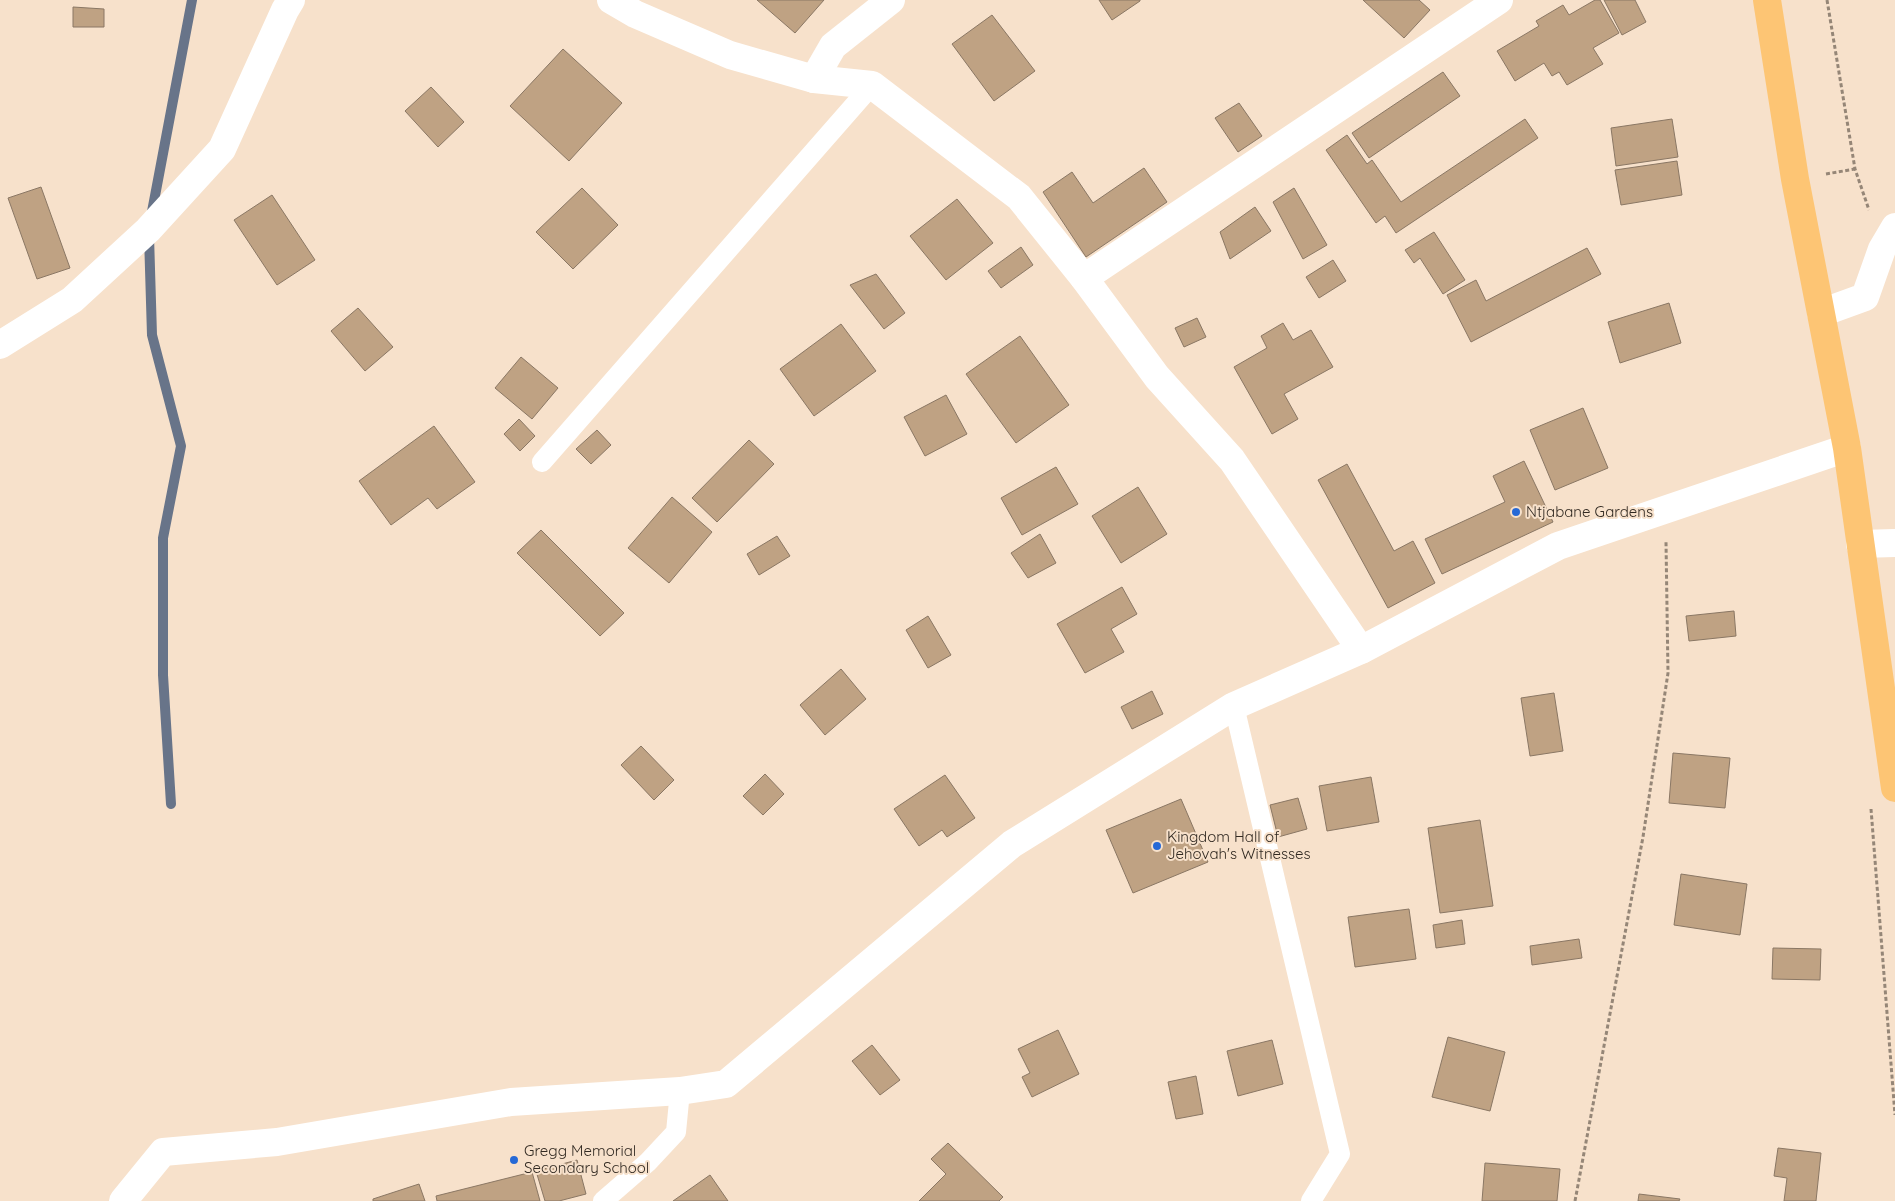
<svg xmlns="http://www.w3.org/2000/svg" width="1895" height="1201" font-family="Quicksand,sans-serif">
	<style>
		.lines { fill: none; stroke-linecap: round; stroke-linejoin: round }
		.stream { stroke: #687489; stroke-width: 10 }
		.building { fill: #bfa283; stroke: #8a7764 }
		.path { stroke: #958677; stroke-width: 3; stroke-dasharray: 4 2.5; stroke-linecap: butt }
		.lane { stroke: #fff; stroke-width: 20 }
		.street { stroke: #fff; stroke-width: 28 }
		.primary { stroke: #fdc574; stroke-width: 28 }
		.poi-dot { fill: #2669d6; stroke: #f7e1cb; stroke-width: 2 }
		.labels { text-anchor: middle; stroke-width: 4; stroke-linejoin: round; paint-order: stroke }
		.poi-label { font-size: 15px; fill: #322a22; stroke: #f7e1cb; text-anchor: start }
	</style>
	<rect width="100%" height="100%" fill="#f7e1cb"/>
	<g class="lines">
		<g class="stream">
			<polyline points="151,217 192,0"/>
			<polyline points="149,236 152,335 181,446 163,538 163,675 171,804"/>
		</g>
	</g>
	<g class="building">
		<polygon points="757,0 824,0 795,33"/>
		<polygon points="1099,0 1140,0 1140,1 1112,20"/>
		<polygon points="1363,0 1419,0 1430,10 1404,38"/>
		<polygon points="1595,0 1600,0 1619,33 1593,48 1603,64 1567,85 1559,72 1552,76 1544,63 1515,81 1497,51 1539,26 1536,21 1563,5 1569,15"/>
		<polygon points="1604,0 1635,0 1646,22 1622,35"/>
		<polygon points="73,7 104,9 104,27 73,27"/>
		<polygon points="992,15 1035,71 994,101 952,44"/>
		<polygon points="563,49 622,103 569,161 510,106"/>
		<polygon points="1443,72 1460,96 1369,158 1352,133"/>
		<polygon points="431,87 464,122 438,147 405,111"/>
		<polygon points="1239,103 1262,136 1238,152 1215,118"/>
		<polygon points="1525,119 1538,138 1396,233 1385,216 1376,223 1326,150 1347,135 1367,164 1372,160 1401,202"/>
		<polygon points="1672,119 1678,157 1616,166 1611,128"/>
		<polygon points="1677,161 1682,195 1621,205 1615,170"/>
		<polygon points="1144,168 1167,202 1086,257 1043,192 1072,172 1093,203"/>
		<polygon points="41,187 70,268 37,279 8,198"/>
		<polygon points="582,188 618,225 573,269 536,232"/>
		<polygon points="1294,188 1327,245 1303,259 1273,202"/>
		<polygon points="272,195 315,260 277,285 234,220"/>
		<polygon points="957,199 993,243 946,280 910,236"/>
		<polygon points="1255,207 1271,231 1230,259 1220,232"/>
		<polygon points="1434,232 1465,280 1443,294 1420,258 1414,263 1405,250"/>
		<polygon points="1021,247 1033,265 1001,288 988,271"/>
		<polygon points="1587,248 1601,274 1471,342 1447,295 1476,280 1486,301"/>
		<polygon points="1333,260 1346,281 1319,298 1306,277"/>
		<polygon points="876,274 905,313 884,329 850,285"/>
		<polygon points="1669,303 1681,343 1620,363 1608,322"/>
		<polygon points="358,308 393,347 365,371 331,331"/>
		<polygon points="1197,318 1206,337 1184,347 1175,328"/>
		<polygon points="1283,323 1293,340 1311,330 1333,367 1284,394 1298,419 1272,434 1234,367 1267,348 1261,336"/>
		<polygon points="841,324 876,371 814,416 780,369"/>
		<polygon points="1020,336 1069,405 1016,443 966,374"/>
		<polygon points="521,357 558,388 532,419 495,388"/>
		<polygon points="946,395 967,434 925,456 904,417"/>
		<polygon points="1583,408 1608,468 1555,490 1530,430"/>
		<polygon points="519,419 535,436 520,451 504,434"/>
		<polygon points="434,426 475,482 437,509 428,498 391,525 359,481"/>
		<polygon points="597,430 611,445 591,464 576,449"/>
		<polygon points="749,440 774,464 717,522 692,498"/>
		<polygon points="1524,461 1553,522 1442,574 1425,539 1505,502 1493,476"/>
		<polygon points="1347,464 1394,551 1413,541 1435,583 1388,608 1318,480"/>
		<polygon points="1056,467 1078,504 1022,535 1001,498"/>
		<polygon points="1138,487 1167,534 1121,563 1092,516"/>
		<polygon points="672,497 712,532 669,583 628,548"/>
		<polygon points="541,530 624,613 600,636 517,553"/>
		<polygon points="1040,534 1056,563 1028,578 1011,553"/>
		<polygon points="777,536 790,556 759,575 747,554"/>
		<polygon points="1122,587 1137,614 1111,629 1124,652 1085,673 1057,624"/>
		<polygon points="1734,611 1736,636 1689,641 1686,616"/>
		<polygon points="928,616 951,655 928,668 906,630"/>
		<polygon points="841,669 866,699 825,735 800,705"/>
		<polygon points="1152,691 1163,714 1132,729 1121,707"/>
		<polygon points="1554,693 1563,751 1530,756 1521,698"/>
		<polygon points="641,746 674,780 654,800 621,765"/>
		<polygon points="1673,753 1730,758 1725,808 1669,803"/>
		<polygon points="765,774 784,794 763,815 743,796"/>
		<polygon points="945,775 975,818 947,837 942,830 919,846 894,809"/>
		<polygon points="1371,777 1379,822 1327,831 1319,786"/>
		<polygon points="1298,798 1307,829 1278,837 1270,805"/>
		<polygon points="1181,799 1208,862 1133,893 1106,830"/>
		<polygon points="1480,820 1493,906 1440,913 1428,828"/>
		<polygon points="1681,874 1747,884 1740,935 1674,925"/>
		<polygon points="1409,909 1416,959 1355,967 1348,917"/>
		<polygon points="1462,920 1465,944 1436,948 1433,925"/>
		<polygon points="1579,939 1582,958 1532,965 1530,946"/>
		<polygon points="1773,948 1821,949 1820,980 1772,979"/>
		<polygon points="1058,1030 1079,1074 1032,1097 1022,1077 1030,1073 1018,1049"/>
		<polygon points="1448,1037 1505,1052 1490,1111 1432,1097"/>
		<polygon points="1272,1040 1283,1084 1238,1096 1227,1051"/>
		<polygon points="872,1045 900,1080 880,1095 852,1061"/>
		<polygon points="1196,1076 1203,1114 1176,1119 1168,1082"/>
		<polygon points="948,1143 1003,1197 999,1201 919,1201 946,1174 931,1159"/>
		<polygon points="1778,1148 1821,1153 1816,1201 1784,1201 1787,1178 1774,1176"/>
		<polygon points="577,1160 586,1194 559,1201 545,1201 536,1171"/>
		<polygon points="1485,1163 1560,1169 1557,1201 1482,1201"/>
		<polygon points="532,1172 540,1201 437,1201 436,1196"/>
		<polygon points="710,1175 728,1201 673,1201"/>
		<polygon points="419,1184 425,1201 373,1201 373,1199"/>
		<polygon points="1639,1194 1680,1199 1679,1201 1638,1201"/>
	</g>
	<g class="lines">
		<g class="path">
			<polyline points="1827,0 1855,169 1869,210"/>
			<polyline points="1826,174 1855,169"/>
			<polyline points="1871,809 1895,1115"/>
			<polyline points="1575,1201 1643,837 1668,673 1666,542"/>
		</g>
		<g class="lane">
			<polyline points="542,462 872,85"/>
			<polyline points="1234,706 1340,1154 1311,1201"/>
			<polyline points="603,1201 648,1162 676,1132 680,1091"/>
		</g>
		<g class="street">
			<polyline points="611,0 635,14 730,55 814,79 872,85 1019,197 1084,278 1157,377 1232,460 1361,650"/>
			<polyline points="814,79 833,46 891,0"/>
			<polyline points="1084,278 1499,0"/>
			<polyline points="1821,313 1865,297 1882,249 1895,227"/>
			<polyline points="0,345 72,300 148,230 222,149 285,10 291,0"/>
			<polyline points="1860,544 1895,543"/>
			<polyline points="123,1201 163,1152 277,1142 511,1102 680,1091 726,1084 1012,844 1234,706 1361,650 1558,546 1847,448"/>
		</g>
		<polyline class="primary" points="1767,0 1795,179 1847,448 1895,788"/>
	</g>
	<g class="poi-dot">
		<circle cx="1516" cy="512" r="5"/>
		<circle cx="1157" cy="846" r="5"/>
		<circle cx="514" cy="1160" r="5"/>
	</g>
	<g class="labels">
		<g class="poi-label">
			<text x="1526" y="517">Ntjabane Gardens</text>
			<text x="1167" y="842">Kingdom Hall of<tspan x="1167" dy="17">Jehovah's Witnesses</tspan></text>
			<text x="524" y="1156">Gregg Memorial<tspan x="524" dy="17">Secondary School</tspan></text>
		</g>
	</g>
</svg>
